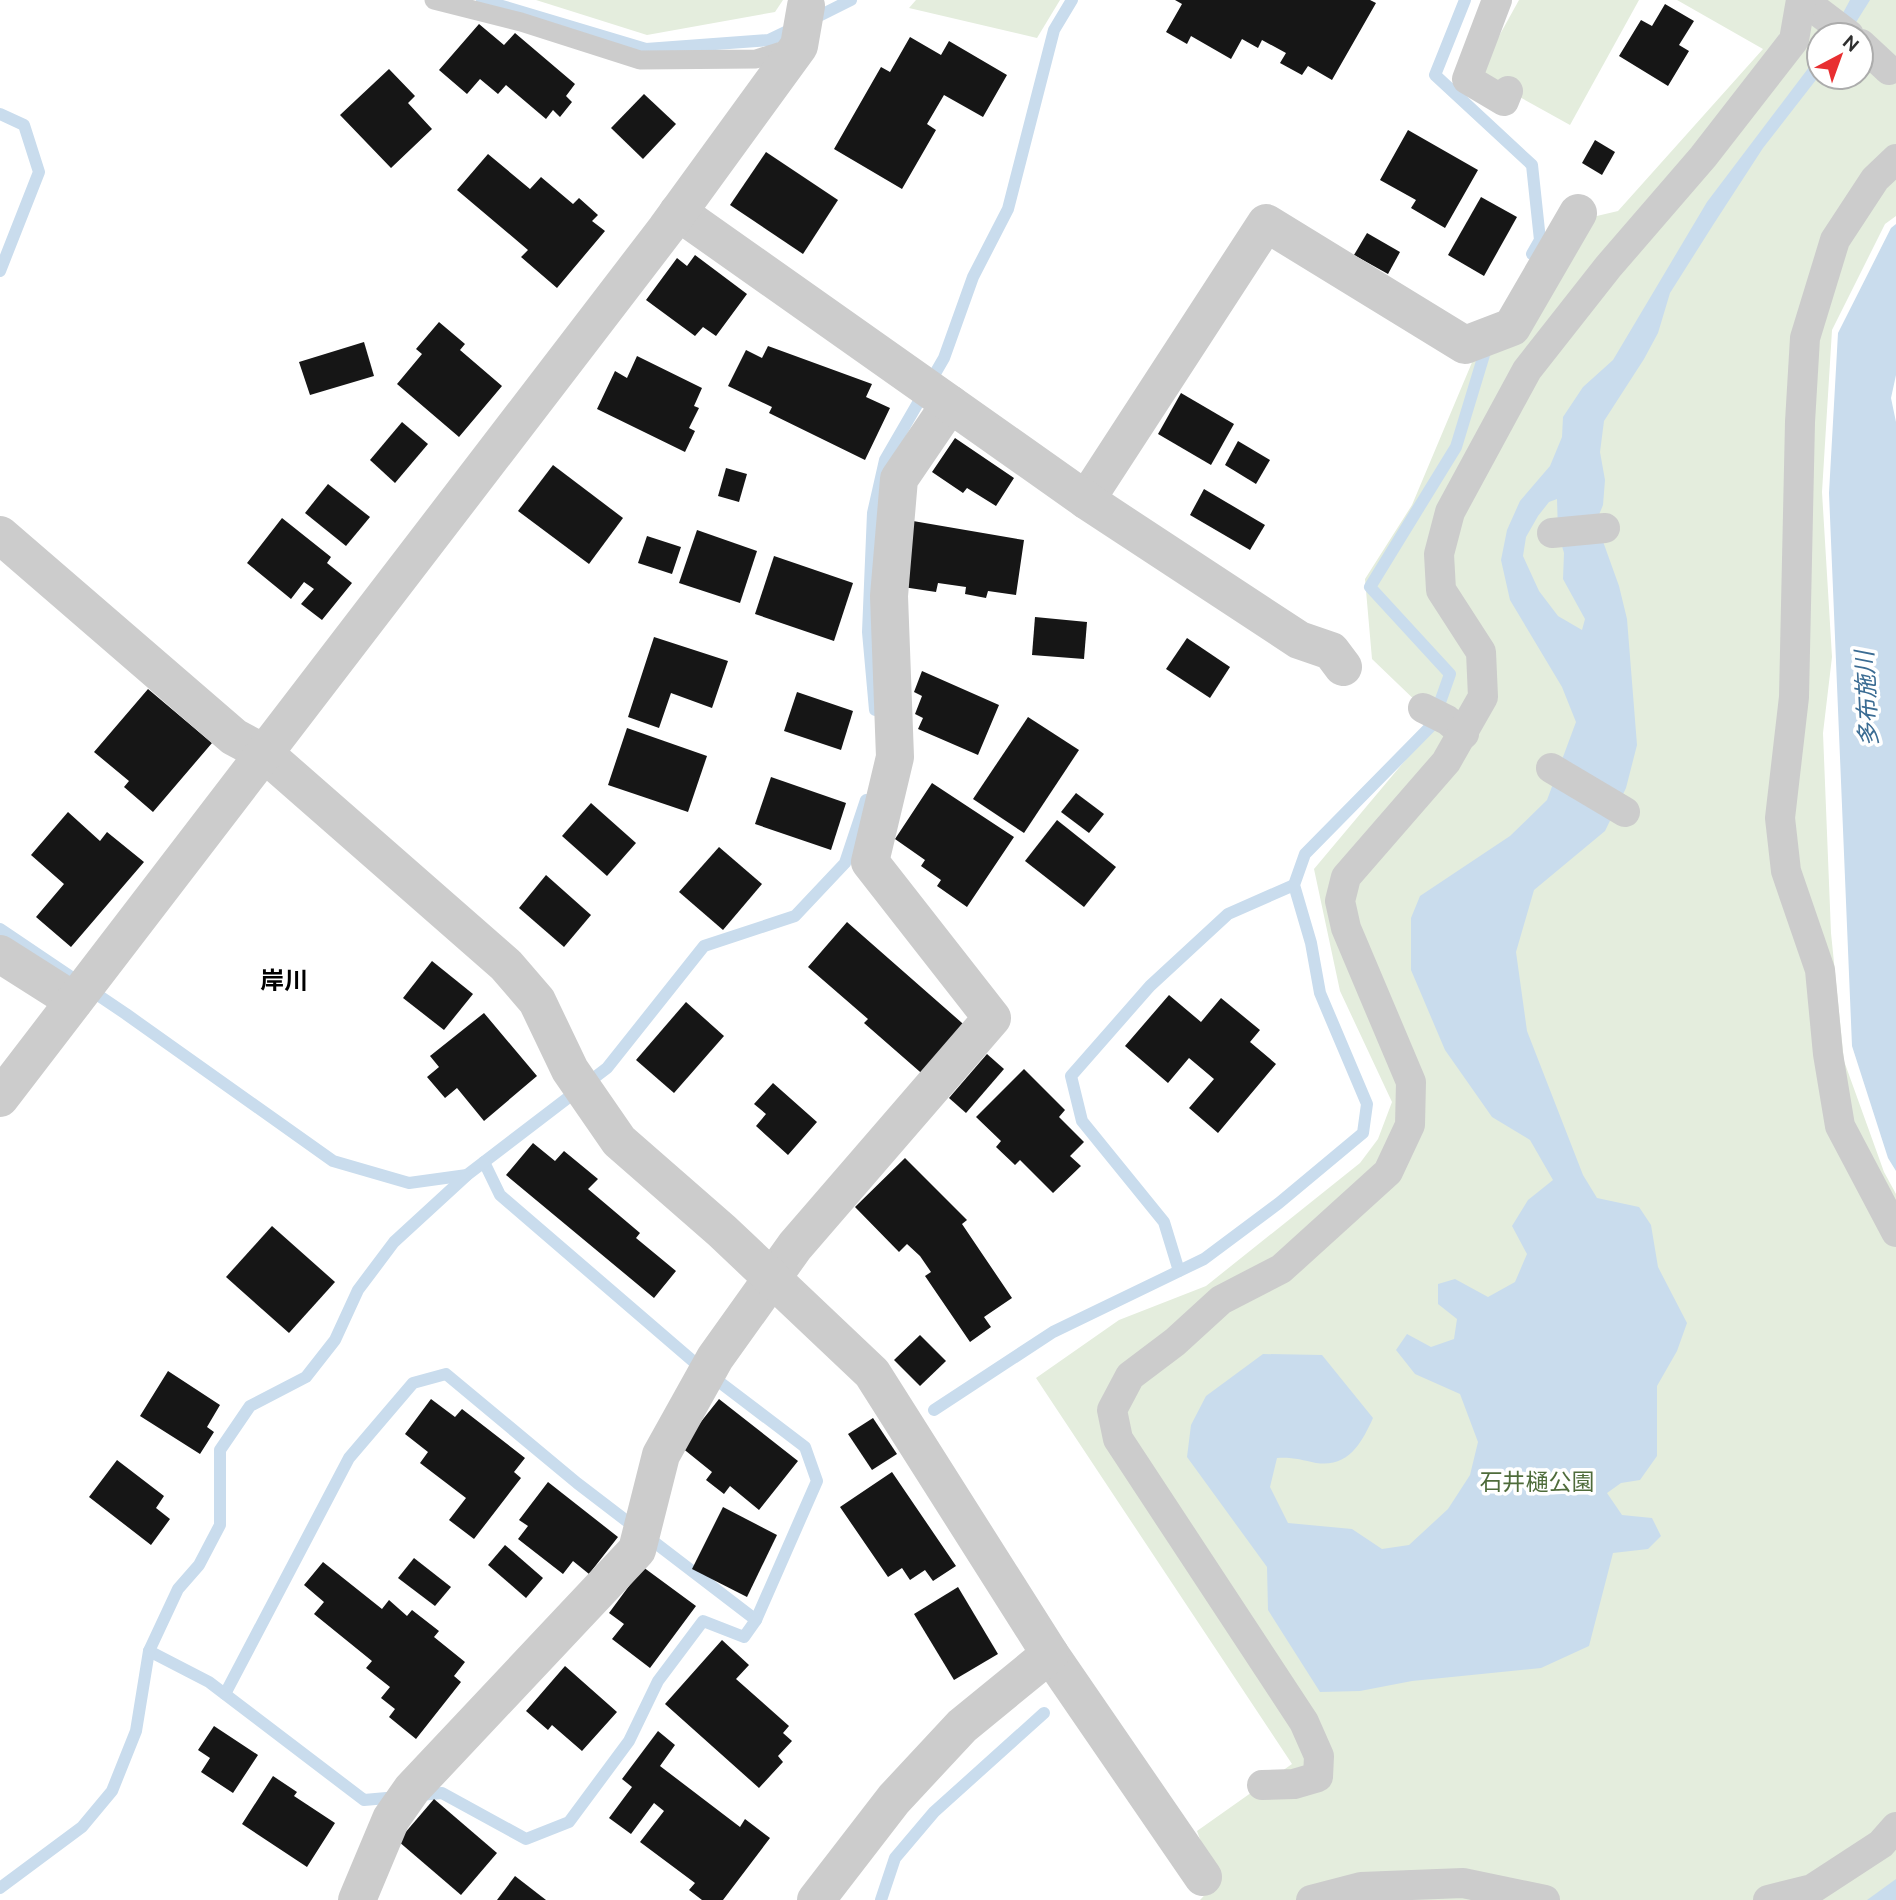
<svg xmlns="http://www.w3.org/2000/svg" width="1896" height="1900" font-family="Ubuntu,'Noto Sans JP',sans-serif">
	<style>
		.green { fill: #e4eddd; fill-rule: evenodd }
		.water { fill: #c9dced; fill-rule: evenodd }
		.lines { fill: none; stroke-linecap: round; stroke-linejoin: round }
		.stream { stroke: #c9dced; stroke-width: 12 }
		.building { fill: #161616 }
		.service { stroke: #ccc; stroke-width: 19 }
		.pedestrian { stroke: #ccc; stroke-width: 30 }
		.minor { stroke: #ccc; stroke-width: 38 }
		.tertiary { stroke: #ccc; stroke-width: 38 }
		.labels { text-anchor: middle; stroke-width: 7; stroke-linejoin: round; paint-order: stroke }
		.park-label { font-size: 23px; fill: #4f6c3b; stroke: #fff }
		.water-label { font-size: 24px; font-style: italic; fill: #3b6c93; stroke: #fff }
		.neighbourhood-label { font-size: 24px; font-weight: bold; fill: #000; stroke: #fff }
	</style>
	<rect width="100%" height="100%" fill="#fff"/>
	<g class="green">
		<polygon points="536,0 783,0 775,12 647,35"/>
		<polygon points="916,0 1060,0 1037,38 909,8"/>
		<polygon points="1519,0 1639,0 1570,125 1478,74"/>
		<path d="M1677,0H1896V216L1885,224L1832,330L1822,492L1832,657L1823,733L1831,933L1844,1061L1884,1172L1896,1194V1880L1871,1900H1200L1216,1883L1197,1831L1292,1764L1036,1378L1119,1320L1206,1286L1360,1163L1378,1139L1392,1102L1340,991L1314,869L1429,732L1423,708L1372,659L1365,579L1412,505L1473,360L1584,219L1618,211L1763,49ZM1819,35H1861V77H1819Z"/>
	</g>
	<g class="water">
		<polygon points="1850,0 1870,0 1848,35 1831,35"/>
		<path d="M1819,54V76L1763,148L1713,225L1670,293L1658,333L1644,359L1604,421L1600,452L1605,480L1603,505L1596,522L1619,586L1627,619L1637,745L1626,788L1605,831L1534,890L1516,952L1527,1031L1583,1175L1597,1198L1639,1207L1651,1225L1658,1267L1687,1323L1677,1351L1657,1386V1456L1640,1480L1621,1483L1607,1493L1622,1515L1652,1518L1661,1536L1648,1549L1613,1553L1589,1646L1541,1668L1412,1681L1360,1691L1320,1692L1268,1610L1267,1567L1187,1457L1191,1425L1206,1396L1263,1354L1322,1355L1373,1418C1362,1442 1349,1468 1316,1463C1302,1460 1292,1457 1277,1458L1270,1487L1288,1523L1352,1529L1382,1549L1409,1545L1448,1509L1470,1475L1478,1442L1460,1394L1415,1374L1396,1350L1407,1334L1431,1347L1454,1339L1457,1319L1438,1304V1284L1455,1279L1488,1297L1515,1282L1527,1254L1512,1226L1528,1200L1553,1180L1530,1140L1492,1117L1445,1050L1411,970V918L1420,896L1510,836L1547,800L1576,722L1562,687L1510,600L1501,560L1507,530L1520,501L1550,466L1562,437L1563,417L1583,387L1613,360L1707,202ZM1557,499L1558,532L1564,553L1563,579L1585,619L1582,630L1558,616L1539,591L1523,556L1526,537L1538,516L1549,502Z"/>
		<polygon points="1896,224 1896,375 1891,398 1896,422 1896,1171 1888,1158 1852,1046 1829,493 1838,333 1891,228"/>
		<polygon points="1896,1879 1896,1900 1867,1900"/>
	</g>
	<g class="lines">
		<g class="stream">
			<polyline points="482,0 646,49 769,40 794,28"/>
			<polyline points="1465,0 1435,75 1532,165 1540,240 1532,254"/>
			<polyline points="811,20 851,0"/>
			<polyline points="0,114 24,125 39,172 0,271"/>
			<polyline points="875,710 868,632 873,513 885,460 944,358 973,277 1008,209 1054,30 1072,0"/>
			<polyline points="0,929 126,1014 333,1161 409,1183 467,1175"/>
			<polyline points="1179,1271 1164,1222 1082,1121 1071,1076 1150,986 1228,914 1294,885"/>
			<polyline points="934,1410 1053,1332 1204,1259 1279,1203 1363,1133 1367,1104 1320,993 1311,943 1294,885 1305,854 1432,725 1450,674 1370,587 1456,447 1487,345"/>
			<polyline points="149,1651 209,1682 364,1800 398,1797"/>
			<polyline points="225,1694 349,1458 413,1383 446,1374 577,1483 756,1620"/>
			<polyline points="420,1795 442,1793 526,1839 569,1822 629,1741 658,1681 703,1621 744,1637 756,1620 817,1481 805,1447 701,1368 500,1195 484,1162"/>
			<polyline points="0,1888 82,1827 112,1791 136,1731 149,1651 178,1589 199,1565 220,1525 220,1450 250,1406 306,1377 335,1340 358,1290 394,1242 467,1175 607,1068 704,946 795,916 845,863 866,800"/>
			<polyline points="881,1900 895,1858 934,1812 1044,1713"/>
		</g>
	</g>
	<g class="building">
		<polygon points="1175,0 1370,0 1376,3 1332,80 1308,66 1302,75 1280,63 1286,53 1262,40 1258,48 1242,39 1231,59 1191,36 1187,44 1166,32 1182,4"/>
		<polygon points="1665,4 1694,21 1679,45 1689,51 1668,86 1619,56 1641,20 1652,26"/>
		<polygon points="479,24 504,45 515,33 575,84 566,96 572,102 560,117 553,110 546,119 506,85 498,94 480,79 467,94 439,70"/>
		<polygon points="910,37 941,55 949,41 1007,75 983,117 944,95 927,124 936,130 902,189 834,149 881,67 890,72"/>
		<polygon points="389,69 415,96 408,103 432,129 391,168 340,115"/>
		<polygon points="644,94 676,124 643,159 611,128"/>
		<polygon points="1408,130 1478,170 1445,228 1411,208 1416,200 1380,180"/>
		<polygon points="1595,140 1615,152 1602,175 1582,163"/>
		<polygon points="766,152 838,200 803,254 730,205"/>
		<polygon points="488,154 530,189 541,177 573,204 579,198 598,215 592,221 605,231 557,288 521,257 528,250 457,190"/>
		<polygon points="1481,197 1517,217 1484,276 1448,255"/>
		<polygon points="1367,233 1400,252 1388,274 1354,255"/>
		<polygon points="695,255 747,294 716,336 703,327 695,336 646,300 677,258 687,266"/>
		<polygon points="439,322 465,344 460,350 502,386 459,437 397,384 422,354 416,349"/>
		<polygon points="364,342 374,376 310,395 299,362"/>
		<polygon points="768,346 872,384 866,397 890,408 865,460 769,413 772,407 728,386 746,350 762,358"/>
		<polygon points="637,356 702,388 694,406 699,408 689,428 695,431 685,452 597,409 615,371 627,378"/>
		<polygon points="1181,393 1234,424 1211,465 1158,434"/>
		<polygon points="402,422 428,444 395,483 370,460"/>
		<polygon points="955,438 1014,478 996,506 967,488 963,493 932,472"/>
		<polygon points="1238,441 1270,460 1256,484 1225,465"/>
		<polygon points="553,465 623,518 589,564 518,511"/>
		<polygon points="726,468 747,474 739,502 718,496"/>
		<polygon points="328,484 370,517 346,546 305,513"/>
		<polygon points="1204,489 1265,525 1250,550 1190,515"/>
		<polygon points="282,518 331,557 327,563 352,583 322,620 301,604 314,589 304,582 291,599 247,563"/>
		<polygon points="913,521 1024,540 1016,595 988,591 986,598 965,594 966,587 938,583 936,592 903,587"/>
		<polygon points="697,530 757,551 740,603 679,583"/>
		<polygon points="647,536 681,547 672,574 638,563"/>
		<polygon points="774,556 853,583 834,641 755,614"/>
		<polygon points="1035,617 1087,622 1084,659 1032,655"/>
		<polygon points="654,637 728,661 712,708 671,693 659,728 628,717"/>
		<polygon points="1187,638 1230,667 1210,698 1166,669"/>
		<polygon points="922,671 999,705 978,755 918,729 923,718 915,714 922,696 914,692"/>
		<polygon points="148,689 212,743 153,812 124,787 129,781 94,752"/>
		<polygon points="797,692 853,711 841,750 784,731"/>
		<polygon points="1028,717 1079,750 1024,833 973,799"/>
		<polygon points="627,728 707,756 688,812 608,785"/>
		<polygon points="771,777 846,803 831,850 755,824"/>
		<polygon points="932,783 1014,837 967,907 937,886 941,880 921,866 925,860 895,839"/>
		<polygon points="1076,793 1104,814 1089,833 1061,812"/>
		<polygon points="591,803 636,843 607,876 562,836"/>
		<polygon points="68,812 100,841 107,832 144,862 71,947 36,917 64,884 31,855"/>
		<polygon points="1057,820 1116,867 1084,907 1025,861"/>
		<polygon points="719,847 762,884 723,930 679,892"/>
		<polygon points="546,875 591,915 564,947 519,908"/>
		<polygon points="847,922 970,1030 927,1078 864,1023 868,1019 808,967"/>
		<polygon points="432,961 473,994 444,1030 403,998"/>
		<polygon points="1169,995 1201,1022 1221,998 1260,1030 1250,1042 1276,1064 1218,1133 1189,1108 1214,1079 1189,1058 1168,1083 1125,1046"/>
		<polygon points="686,1002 724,1036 674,1093 636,1060"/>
		<polygon points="484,1013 537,1076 484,1121 457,1088 445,1098 427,1077 439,1067 430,1056"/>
		<polygon points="987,1054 1004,1069 966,1113 949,1098"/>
		<polygon points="1024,1069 1065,1110 1059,1117 1084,1142 1070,1156 1081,1166 1053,1193 1020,1160 1015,1165 996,1147 1001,1141 976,1117"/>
		<polygon points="773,1083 817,1122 788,1155 756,1126 766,1114 754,1104"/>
		<polygon points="533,1143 555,1161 564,1151 598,1179 588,1189 640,1233 636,1238 676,1271 654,1298 506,1175"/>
		<polygon points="905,1158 967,1220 962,1224 1012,1298 984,1317 991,1327 970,1342 925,1276 931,1272 920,1256 907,1244 899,1252 855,1207"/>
		<polygon points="272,1226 335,1282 289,1333 226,1277"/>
		<polygon points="920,1335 946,1361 920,1386 894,1360"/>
		<polygon points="168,1371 220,1405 207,1427 214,1432 200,1454 140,1416"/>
		<polygon points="431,1399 455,1417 462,1409 525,1458 514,1472 521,1478 474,1539 449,1520 466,1498 420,1463 428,1452 405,1434"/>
		<polygon points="719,1399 798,1461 759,1510 730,1486 724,1494 706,1480 712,1472 681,1447"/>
		<polygon points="873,1418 897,1454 872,1470 848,1434"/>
		<polygon points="117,1460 164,1496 156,1508 170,1519 151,1545 89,1497"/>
		<polygon points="892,1472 956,1566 933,1581 925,1570 910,1580 902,1568 888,1577 840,1507"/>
		<polygon points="548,1482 618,1537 589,1574 573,1561 563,1574 518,1539 528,1526 519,1520"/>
		<polygon points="723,1507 777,1535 747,1597 692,1569"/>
		<polygon points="505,1545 543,1578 526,1598 488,1565"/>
		<polygon points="414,1558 451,1587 435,1606 398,1578"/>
		<polygon points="323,1562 382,1609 389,1600 407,1616 412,1610 439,1631 434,1637 465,1662 454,1676 461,1682 416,1739 389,1717 395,1709 381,1698 390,1687 366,1668 372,1661 314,1614 324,1602 304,1585"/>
		<polygon points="643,1567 696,1606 650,1668 612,1639 624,1624 609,1613"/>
		<polygon points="958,1587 998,1654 954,1680 914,1614"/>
		<polygon points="722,1640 749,1665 736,1679 789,1726 783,1733 792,1741 778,1756 783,1762 759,1788 665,1704"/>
		<polygon points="565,1666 617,1712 582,1751 552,1725 548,1730 526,1711"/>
		<polygon points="214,1726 258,1755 233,1793 201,1772 210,1758 198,1750"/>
		<polygon points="658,1731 675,1745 660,1766 740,1827 745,1819 770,1838 723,1900 702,1900 689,1890 695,1883 640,1842 664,1811 654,1803 631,1834 609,1818 632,1787 622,1779"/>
		<polygon points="273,1776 297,1792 294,1796 335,1823 307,1867 242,1824"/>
		<polygon points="434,1799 497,1853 461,1895 398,1841"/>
		<polygon points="515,1876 546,1900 497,1900"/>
	</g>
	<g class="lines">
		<polyline class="service" points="434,0 521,22 640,60 756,59 791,48"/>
		<g class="pedestrian">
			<polyline points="1497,0 1467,79 1504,101 1508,91"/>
			<polyline points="1803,0 1849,35"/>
			<polyline points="1861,44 1889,70"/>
			<polyline points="1896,159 1875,179 1835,240 1805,338 1800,422 1794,697 1780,818 1786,871 1820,970 1828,1054 1840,1126 1896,1232"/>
			<polyline points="1552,533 1605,528"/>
			<polyline points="1423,708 1447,720 1464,734"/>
			<polyline points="1551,768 1625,812"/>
			<polyline points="1262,1785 1294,1784 1318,1777 1319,1756 1304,1722 1118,1439 1112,1410 1130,1376 1175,1342 1221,1300 1281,1269 1388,1172 1410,1125 1411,1082 1346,928 1340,901 1346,877 1446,762 1483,697 1481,652 1441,590 1439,554 1450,512 1527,370 1608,267 1703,157 1794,40 1801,0"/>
			<polyline points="1311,1900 1361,1887 1463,1883 1545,1900"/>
			<polyline points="1768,1900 1812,1889 1881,1844 1896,1827"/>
		</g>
		<g class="minor">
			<polyline points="1086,500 1266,223 1465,345 1512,327 1578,213"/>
			<polyline points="0,535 234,737 264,753"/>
			<polyline points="0,954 74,1001"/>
			<polyline points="1050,1654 1203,1877"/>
			<polyline points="357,1900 391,1819 412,1789 637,1550 661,1455 715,1358 795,1246 992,1018 870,862 895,757 889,596 899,479 950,404"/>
		</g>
		<g class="tertiary">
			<polyline points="678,212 1086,500 1299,640 1331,651 1343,667"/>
			<polyline points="264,753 506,965 537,1001 570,1070 619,1141 722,1231 872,1373 1050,1654 962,1726 894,1799 816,1900"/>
			<polyline points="0,1098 666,229 799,46 806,6"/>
		</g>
	</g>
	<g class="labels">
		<g class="park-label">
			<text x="1537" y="1490">石井樋公園</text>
		</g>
		<g class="water-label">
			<text transform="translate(1867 699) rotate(-93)" y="8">多布施川</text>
		</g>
		<g class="neighbourhood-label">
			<text x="284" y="989">岸川</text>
		</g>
	</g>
	<g transform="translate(1840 56) rotate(41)"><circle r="33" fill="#ffffff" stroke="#acacac" stroke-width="2"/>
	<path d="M0-5L12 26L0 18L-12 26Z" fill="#e82f31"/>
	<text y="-10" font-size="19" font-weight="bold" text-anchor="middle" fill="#2f2f2f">N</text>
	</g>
</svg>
